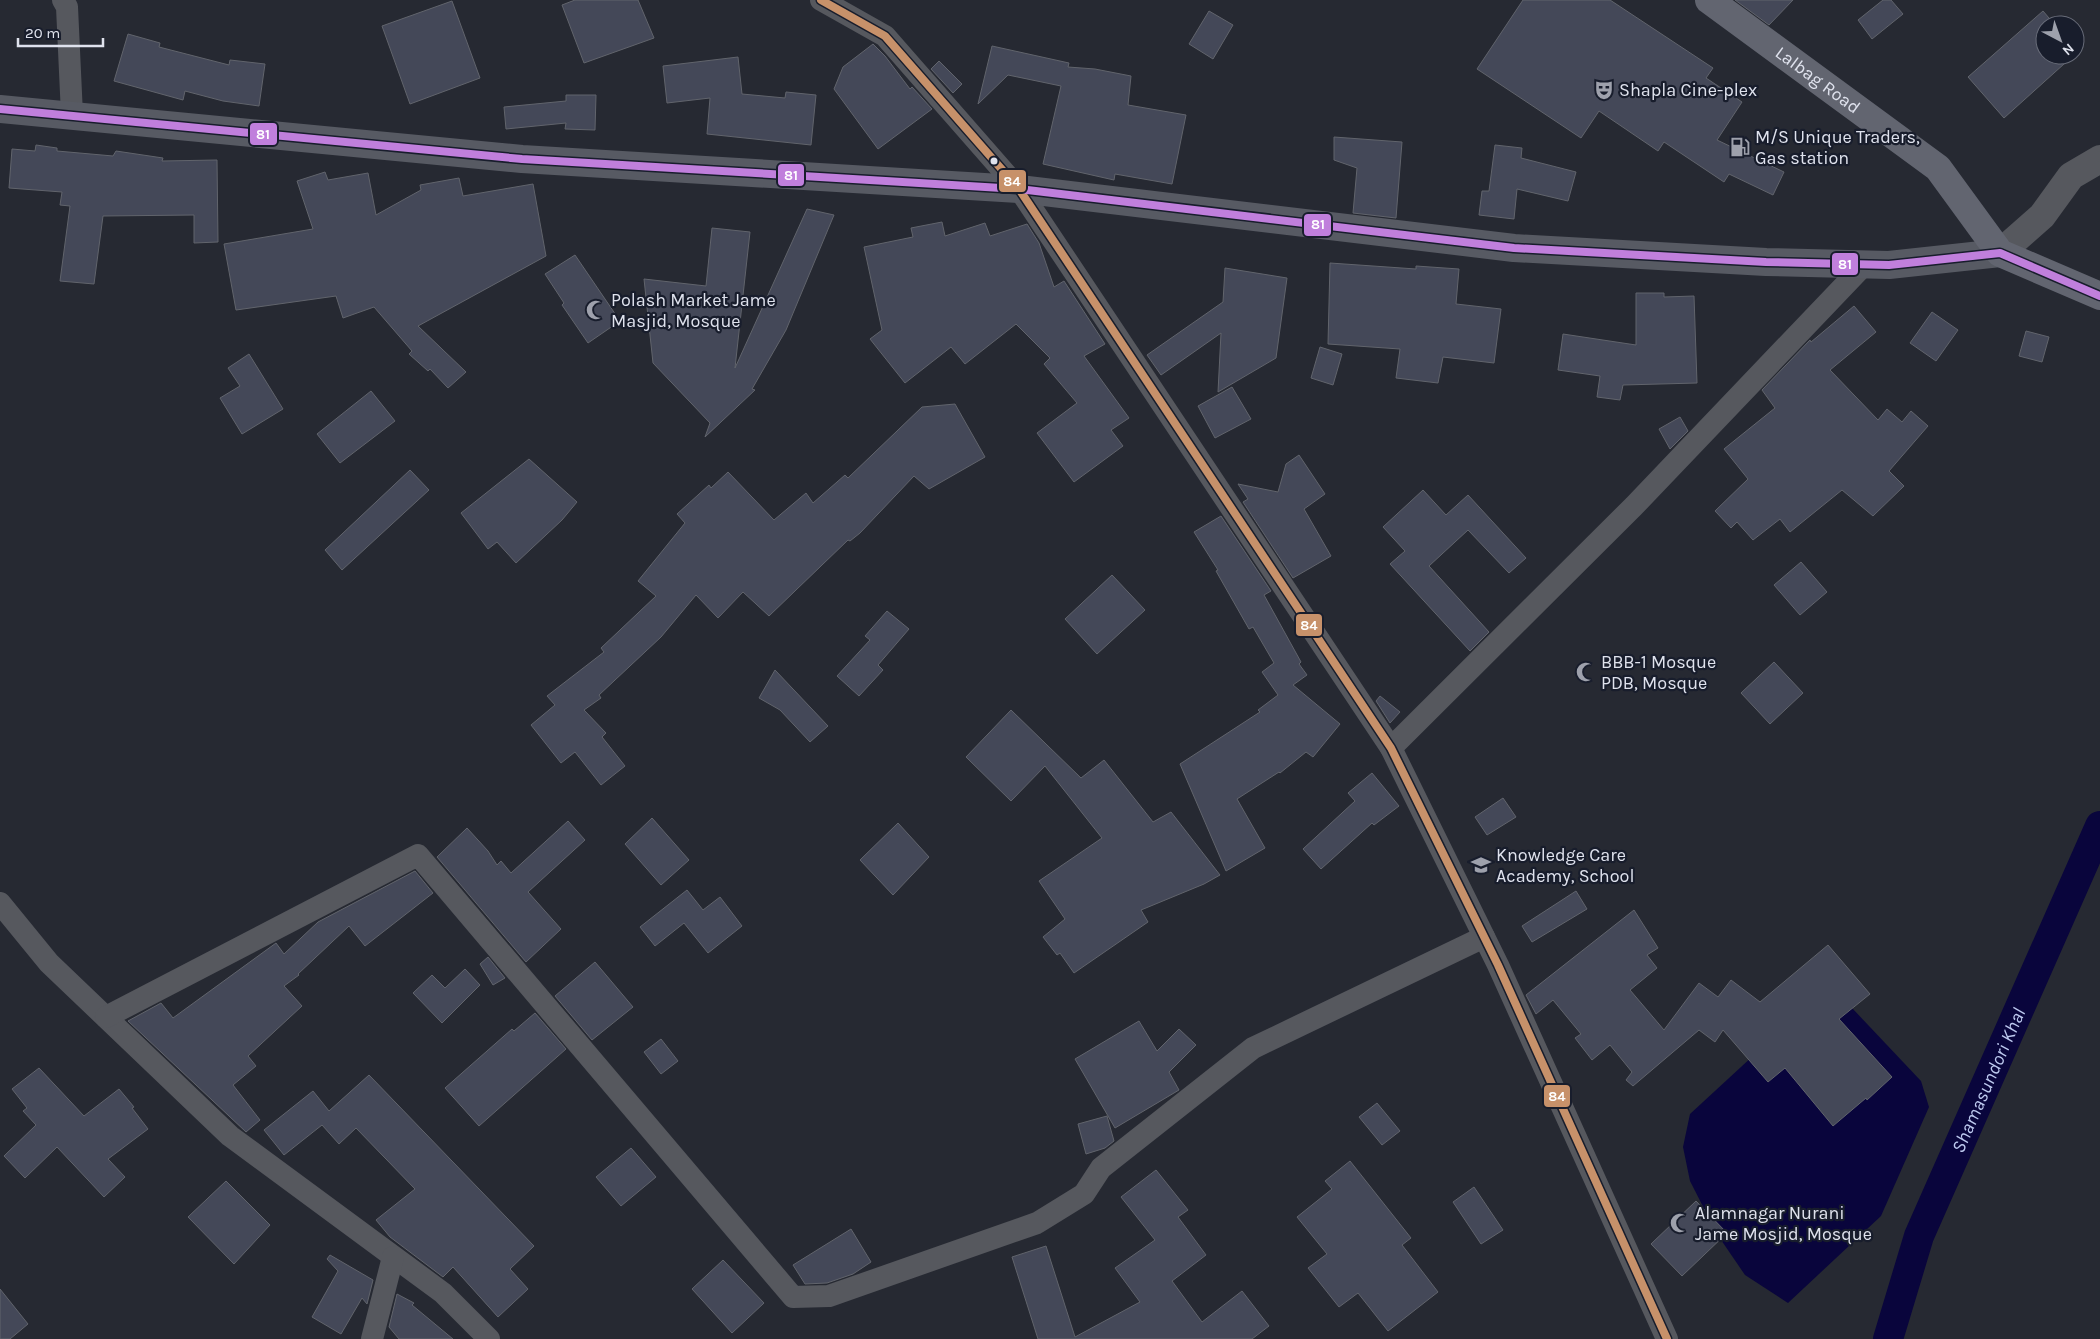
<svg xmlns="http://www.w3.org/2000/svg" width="2100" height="1339" font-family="Karla,sans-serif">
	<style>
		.water { fill: #09053c }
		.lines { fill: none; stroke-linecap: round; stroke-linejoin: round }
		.canal { stroke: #09053c; stroke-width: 30 }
		.building { fill: #444858; stroke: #61646c }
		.minor { stroke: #56585e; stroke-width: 22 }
		.tertiary { stroke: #56585e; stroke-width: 28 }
		.secondary { stroke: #575a63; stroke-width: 28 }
		.trunk { stroke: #626570; stroke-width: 28 }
		.bus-1-casing { stroke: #181d2c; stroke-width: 11 }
		.bus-2-casing { stroke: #181d2c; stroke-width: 11 }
		.bus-1 { stroke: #c7916a; stroke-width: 8 }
		.bus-2 { stroke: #c07fdc; stroke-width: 8 }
		.bus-dot { fill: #dfe2ed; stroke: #181d2c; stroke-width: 2 }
		.labels { text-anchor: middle; stroke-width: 4.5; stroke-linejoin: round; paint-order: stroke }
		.street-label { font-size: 18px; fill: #dfe2ed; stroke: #181d2c }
		.poi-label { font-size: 18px; fill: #dfe2ed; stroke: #181d2c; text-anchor: start }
		.water-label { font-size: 19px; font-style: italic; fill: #bdc9ef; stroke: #181d2c }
		.line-badge { stroke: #181d2c; stroke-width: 2 }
		.badge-label { font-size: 14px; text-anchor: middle; font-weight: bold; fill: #fff }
	</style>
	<rect width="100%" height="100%" fill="#262932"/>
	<polygon class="water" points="1835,990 1921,1081 1929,1107 1881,1216 1788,1303 1745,1275 1717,1234 1690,1181 1683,1147 1690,1114 1754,1055"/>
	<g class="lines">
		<path class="canal" id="s1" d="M1888,1339L1919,1236L2100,826"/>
	</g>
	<g class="building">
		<polygon points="575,0 638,0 654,38 584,63 562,5"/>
		<polygon points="1523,0 1610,0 1713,68 1706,78 1742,102 1717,140 1784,172 1773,195 1729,174 1724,182 1664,142 1658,151 1599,111 1581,138 1477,69"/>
		<polygon points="1735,0 1793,0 1769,25"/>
		<polygon points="1883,0 1891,0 1903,14 1872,39 1858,20"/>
		<polygon points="452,1 480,78 410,104 382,26"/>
		<polygon points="1209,11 1233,25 1213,59 1189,44"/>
		<polygon points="2043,11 2055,25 2045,25 2045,55 2074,55 2004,118 1968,77"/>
		<polygon points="128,34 160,43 159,47 229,65 230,60 265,64 259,106 223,101 185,91 183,100 114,81"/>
		<polygon points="873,44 885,56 910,89 912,87 932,109 878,149 834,89 843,67"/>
		<polygon points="992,46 1069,63 1068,67 1095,69 1131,76 1128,105 1186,115 1172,184 1115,174 1114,180 1043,164 1061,86 1008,75 978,104"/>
		<polygon points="738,57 742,94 785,98 786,92 816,95 811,145 707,134 710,98 667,103 663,66"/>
		<polygon points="939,61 962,84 953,93 931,69"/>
		<polygon points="566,95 596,95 595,130 565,129 566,123 506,129 504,107 566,101"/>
		<polygon points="1334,137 1402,142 1396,218 1353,213 1357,168 1334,160"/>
		<polygon points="36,145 57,148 57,151 113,156 116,151 163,158 162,161 217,160 218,242 194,243 194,215 103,216 94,284 60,281 70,206 60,205 62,192 9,188 12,149 35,151"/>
		<polygon points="1495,145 1522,148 1521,158 1576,172 1568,201 1517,189 1514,219 1479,215 1482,191 1489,191"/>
		<polygon points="325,172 328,180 368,173 376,215 421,190 420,185 459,178 463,196 533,184 546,256 418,326 466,372 448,388 430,369 428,371 409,354 412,351 374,307 343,318 336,296 236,310 224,244 313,229 297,181"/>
		<polygon points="807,209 834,215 786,330 752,389 755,390 705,437 710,423 653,363 644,279 706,286 712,228 750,232 735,368"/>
		<polygon points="942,222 945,236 985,223 990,236 1027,224 1039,243 1054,287 1064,281 1105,344 1084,356 1129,418 1111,430 1123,446 1074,482 1037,433 1077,403 1044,364 1050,358 1016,324 965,364 951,347 905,383 870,339 882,330 864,247 913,237 911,228"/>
		<polygon points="575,255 620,321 588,343 562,305 564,303 545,274"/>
		<polygon points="1330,263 1416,269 1416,266 1459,269 1456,304 1501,309 1494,363 1443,357 1438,383 1396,378 1400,349 1328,344"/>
		<polygon points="1225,268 1287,278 1276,358 1218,392 1221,333 1161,375 1147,355 1223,302"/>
		<polygon points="1636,293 1664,293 1664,297 1694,296 1697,383 1623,385 1620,400 1597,397 1600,376 1558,370 1563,334 1636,345"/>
		<polygon points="1854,306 1876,332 1830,370 1878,420 1887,409 1902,422 1911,411 1928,426 1889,471 1904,486 1873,516 1842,490 1790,532 1780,519 1753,540 1737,522 1731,528 1715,511 1748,479 1724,449 1775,408 1762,390 1810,340 1811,342"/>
		<polygon points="1932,312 1958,330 1936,361 1910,343"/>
		<polygon points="2026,331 2049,337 2042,362 2019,356"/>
		<polygon points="1320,347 1342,354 1333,385 1311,378"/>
		<polygon points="249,354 283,409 242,434 220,398 240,386 228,368"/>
		<polygon points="1232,387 1251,419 1215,438 1198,406"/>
		<polygon points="371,391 395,421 340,463 317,434"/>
		<polygon points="955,404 985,457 929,489 914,476 860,533 850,541 848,540 769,616 743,592 718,618 696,595 661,637 599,695 601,698 584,710 606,733 602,737 625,766 601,785 575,752 561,763 531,725 555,705 547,696 604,652 601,648 656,596 638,581 685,523 677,514 709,485 711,488 728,472 774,520 806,493 813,503 845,475 848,478 922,407"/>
		<polygon points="1680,417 1688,431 1670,449 1659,429"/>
		<polygon points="1299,455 1325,494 1304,509 1331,556 1293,578 1243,502 1248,499 1238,484 1278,492 1286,464"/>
		<polygon points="529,459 577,502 562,520 516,563 497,542 488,549 461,513"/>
		<polygon points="410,470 429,490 342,570 325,550"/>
		<polygon points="1423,490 1446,515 1468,495 1526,558 1509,573 1468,530 1429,566 1489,632 1470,651 1390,564 1405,551 1383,527"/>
		<polygon points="1221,516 1271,591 1264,595 1301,662 1299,664 1307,675 1293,685 1340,724 1313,757 1306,752 1280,773 1279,772 1237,799 1265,848 1226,871 1180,764 1260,712 1258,710 1278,695 1262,672 1274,663 1253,627 1249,629 1216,571 1218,570 1194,532"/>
		<polygon points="1801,562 1827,592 1800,615 1774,585"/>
		<polygon points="1112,575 1145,610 1097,654 1065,619"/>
		<polygon points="887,611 909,629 878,665 883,670 859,696 837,676 870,640 865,636"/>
		<polygon points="1774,662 1803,693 1770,724 1741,693"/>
		<polygon points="775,670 828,726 810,742 780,710 759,698"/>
		<polygon points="1380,696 1400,712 1390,723 1376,701"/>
		<polygon points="1011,710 1081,778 1104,760 1153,822 1171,812 1220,875 1204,884 1141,910 1148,922 1074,973 1060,953 1057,955 1043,937 1065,919 1039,881 1102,838 1045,766 1011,801 966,757"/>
		<polygon points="1372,773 1399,806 1374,825 1372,823 1321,869 1303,849 1355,801 1348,793"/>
		<polygon points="1503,798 1516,817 1487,835 1475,817"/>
		<polygon points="652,818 689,860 661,885 625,844"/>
		<polygon points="568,821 585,840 528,892 561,929 526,962 437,857 467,828 488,851 497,865 501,861 511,873"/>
		<polygon points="898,823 929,857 893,895 860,860"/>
		<polygon points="415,871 433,893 365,946 349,926 298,974 299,975 284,986 302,1006 248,1056 256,1066 233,1085 260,1120 246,1132 128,1021 161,1003 173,1018 276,943 284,954 318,922"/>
		<polygon points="687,890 703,910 720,897 742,926 708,953 684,923 655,946 640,927"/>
		<polygon points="1576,891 1587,909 1532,942 1522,926"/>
		<polygon points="1634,910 1658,948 1647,955 1657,968 1630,990 1664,1030 1699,983 1718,997 1731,980 1760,1002 1828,945 1870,994 1839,1019 1892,1077 1867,1100 1866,1098 1833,1126 1785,1068 1768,1082 1723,1030 1715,1042 1699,1030 1633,1086 1626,1080 1632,1072 1610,1045 1592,1060 1575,1038 1581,1034 1553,1000 1536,1014 1526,995"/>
		<polygon points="488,957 505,978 493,985 480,964"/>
		<polygon points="595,962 633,1007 592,1040 555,996"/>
		<polygon points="465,969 480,985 442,1023 413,993 432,975 445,988"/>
		<polygon points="535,1013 566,1049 479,1126 445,1088 512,1029 514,1031"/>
		<polygon points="1139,1021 1157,1051 1179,1029 1196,1045 1169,1072 1179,1090 1115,1128 1075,1059"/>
		<polygon points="661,1039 678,1061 661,1074 644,1052"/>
		<polygon points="39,1068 84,1116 119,1089 134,1107 132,1108 148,1129 108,1159 125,1177 104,1197 57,1147 25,1178 4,1156 36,1125 23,1111 27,1108 12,1089"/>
		<polygon points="369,1075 534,1246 510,1269 528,1289 498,1317 453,1267 443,1277 390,1237 376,1220 415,1189 356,1128 339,1144 322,1125 284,1155 264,1130 313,1091 329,1111"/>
		<polygon points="1377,1103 1400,1131 1382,1145 1359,1117"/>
		<polygon points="1107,1116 1114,1141 1105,1148 1086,1154 1078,1124"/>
		<polygon points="631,1148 656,1177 621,1206 596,1177"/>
		<polygon points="1350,1161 1411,1238 1402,1245 1438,1292 1388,1331 1358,1293 1339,1307 1308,1268 1327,1254 1297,1217 1332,1189 1325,1181"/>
		<polygon points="1156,1170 1188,1210 1178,1217 1206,1255 1172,1281 1202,1322 1242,1291 1269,1326 1252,1339 1038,1339 1012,1257 1046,1246 1075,1337 1140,1302 1115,1268 1155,1240 1121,1197"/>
		<polygon points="226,1181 270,1225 234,1264 188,1217"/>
		<polygon points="1474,1187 1503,1230 1481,1244 1453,1202"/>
		<polygon points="1696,1201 1727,1233 1682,1276 1651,1244"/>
		<polygon points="851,1229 871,1262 853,1274 827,1283 805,1284 793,1265"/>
		<polygon points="330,1255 373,1280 367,1304 362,1298 341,1334 312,1317 338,1271 327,1259"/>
		<polygon points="723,1260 764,1303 732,1333 692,1289"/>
		<polygon points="0,1289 28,1324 10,1339 0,1339"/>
		<polygon points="397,1294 414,1303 412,1305 453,1339 399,1339 389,1327"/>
	</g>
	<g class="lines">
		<g class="minor">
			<polyline points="63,0 67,7 72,115"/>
			<polyline points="821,0 885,36 1019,189 1391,748 1498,965 1667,1339"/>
			<polyline points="1391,748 1634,506 1865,264"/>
			<polyline points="0,903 49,963 230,1136 443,1293 489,1339"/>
			<polyline points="106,1017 418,855 793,1297 829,1296 1037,1223 1084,1194 1101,1168 1253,1048 1484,937"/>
			<polyline points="372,1339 393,1257"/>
		</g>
		<polyline class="tertiary" points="2000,253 2042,216 2071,176 2100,159"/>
		<polyline class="secondary" points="0,109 522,159 1019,189 1514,248 1766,262 1889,265 2000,253"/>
		<path class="trunk" id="s2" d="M1709,0L1938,168L2000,253L2100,296"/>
		<defs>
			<polyline id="bus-1" points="821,0 885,36 1019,189 1391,748 1498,965 1667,1339"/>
			<polyline id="bus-2" points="0,109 522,159 1019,189 1514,248 1766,262 1889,265 2000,253 2100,296"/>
		</defs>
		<use href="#bus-1" class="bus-1-casing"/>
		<use href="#bus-2" class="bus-2-casing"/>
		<use href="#bus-1" class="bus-1"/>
		<use href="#bus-2" class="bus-2"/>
	</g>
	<defs>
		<symbol id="theatre-bare" viewBox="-9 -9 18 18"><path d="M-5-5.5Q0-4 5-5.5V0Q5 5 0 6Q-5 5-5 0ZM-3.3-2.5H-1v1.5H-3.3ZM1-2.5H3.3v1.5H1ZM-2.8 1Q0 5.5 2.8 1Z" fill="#9ea1ac" stroke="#181d2c" stroke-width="2.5" paint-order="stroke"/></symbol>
		<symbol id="fuel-bare" viewBox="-9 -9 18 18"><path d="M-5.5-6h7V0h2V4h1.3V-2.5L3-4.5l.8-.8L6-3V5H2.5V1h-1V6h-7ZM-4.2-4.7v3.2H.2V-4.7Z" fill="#9ea1ac" stroke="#181d2c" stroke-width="2.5" paint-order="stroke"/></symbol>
		<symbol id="mosque-bare" viewBox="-9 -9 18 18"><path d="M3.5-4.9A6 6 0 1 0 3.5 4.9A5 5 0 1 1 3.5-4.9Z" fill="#9ea1ac" stroke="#181d2c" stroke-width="2.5" paint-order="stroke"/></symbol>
		<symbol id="school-bare" viewBox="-9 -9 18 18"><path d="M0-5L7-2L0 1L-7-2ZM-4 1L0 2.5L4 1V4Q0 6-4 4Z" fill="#9ea1ac" stroke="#181d2c" stroke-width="2.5" paint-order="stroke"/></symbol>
	</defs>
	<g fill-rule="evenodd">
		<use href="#theatre-bare" x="1590" y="76" width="28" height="28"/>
		<use href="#fuel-bare" x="1726" y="133" width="28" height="28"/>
		<use href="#mosque-bare" x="582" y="296" width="28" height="28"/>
		<use href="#mosque-bare" x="1572" y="658" width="28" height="28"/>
		<use href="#school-bare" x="1467" y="851" width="28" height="28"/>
		<use href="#mosque-bare" x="1666" y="1209" width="28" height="28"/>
	</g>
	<circle class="bus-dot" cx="994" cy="161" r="4.5"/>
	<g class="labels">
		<g class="street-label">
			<text dy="6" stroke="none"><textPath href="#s2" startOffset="135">Lalbag Road</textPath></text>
		</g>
		<g class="poi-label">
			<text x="1619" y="96">Shapla Cine-plex</text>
			<text x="1755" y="143">M/S Unique Traders,<tspan x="1755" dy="21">Gas station</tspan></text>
			<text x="611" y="306">Polash Market Jame<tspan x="611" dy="21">Masjid, Mosque</tspan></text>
			<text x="1601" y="668">BBB-1 Mosque<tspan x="1601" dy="21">PDB, Mosque</tspan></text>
			<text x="1496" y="861">Knowledge Care<tspan x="1496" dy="21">Academy, School</tspan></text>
			<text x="1695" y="1219">Alamnagar Nurani<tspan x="1695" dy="21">Jame Mosjid, Mosque</tspan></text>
		</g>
		<g class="water-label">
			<text dy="7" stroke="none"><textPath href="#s1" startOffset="278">Shamasundori Khal</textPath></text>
		</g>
	</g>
	<g class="line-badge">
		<rect x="249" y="122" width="29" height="24" rx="5" fill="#c07fdc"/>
		<rect x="777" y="163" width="28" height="24" rx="5" fill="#c07fdc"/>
		<rect x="998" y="169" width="29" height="24" rx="5" fill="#c7916a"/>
		<rect x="1303" y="213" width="29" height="24" rx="5" fill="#c07fdc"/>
		<rect x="1831" y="252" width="28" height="24" rx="5" fill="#c07fdc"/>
		<rect x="1295" y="613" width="28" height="24" rx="5" fill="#c7916a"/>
		<rect x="1543" y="1084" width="28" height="24" rx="5" fill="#c7916a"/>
	</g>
	<g class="badge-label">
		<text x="263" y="139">81</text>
		<text x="791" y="180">81</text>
		<text x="1012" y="186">84</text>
		<text x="1318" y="229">81</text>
		<text x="1845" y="269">81</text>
		<text x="1309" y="630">84</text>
		<text x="1557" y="1101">84</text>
	</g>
	<g transform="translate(2060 40) rotate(139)"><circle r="24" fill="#181d2c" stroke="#686c79"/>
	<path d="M0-4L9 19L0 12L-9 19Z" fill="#9ea1ac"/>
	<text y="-8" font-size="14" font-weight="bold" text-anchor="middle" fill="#dfe2ed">N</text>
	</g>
	<path d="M18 38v8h85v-8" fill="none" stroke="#dfe2ed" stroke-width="2.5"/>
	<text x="25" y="38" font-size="15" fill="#dfe2ed" stroke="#181d2c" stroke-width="4" paint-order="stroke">20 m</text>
</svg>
